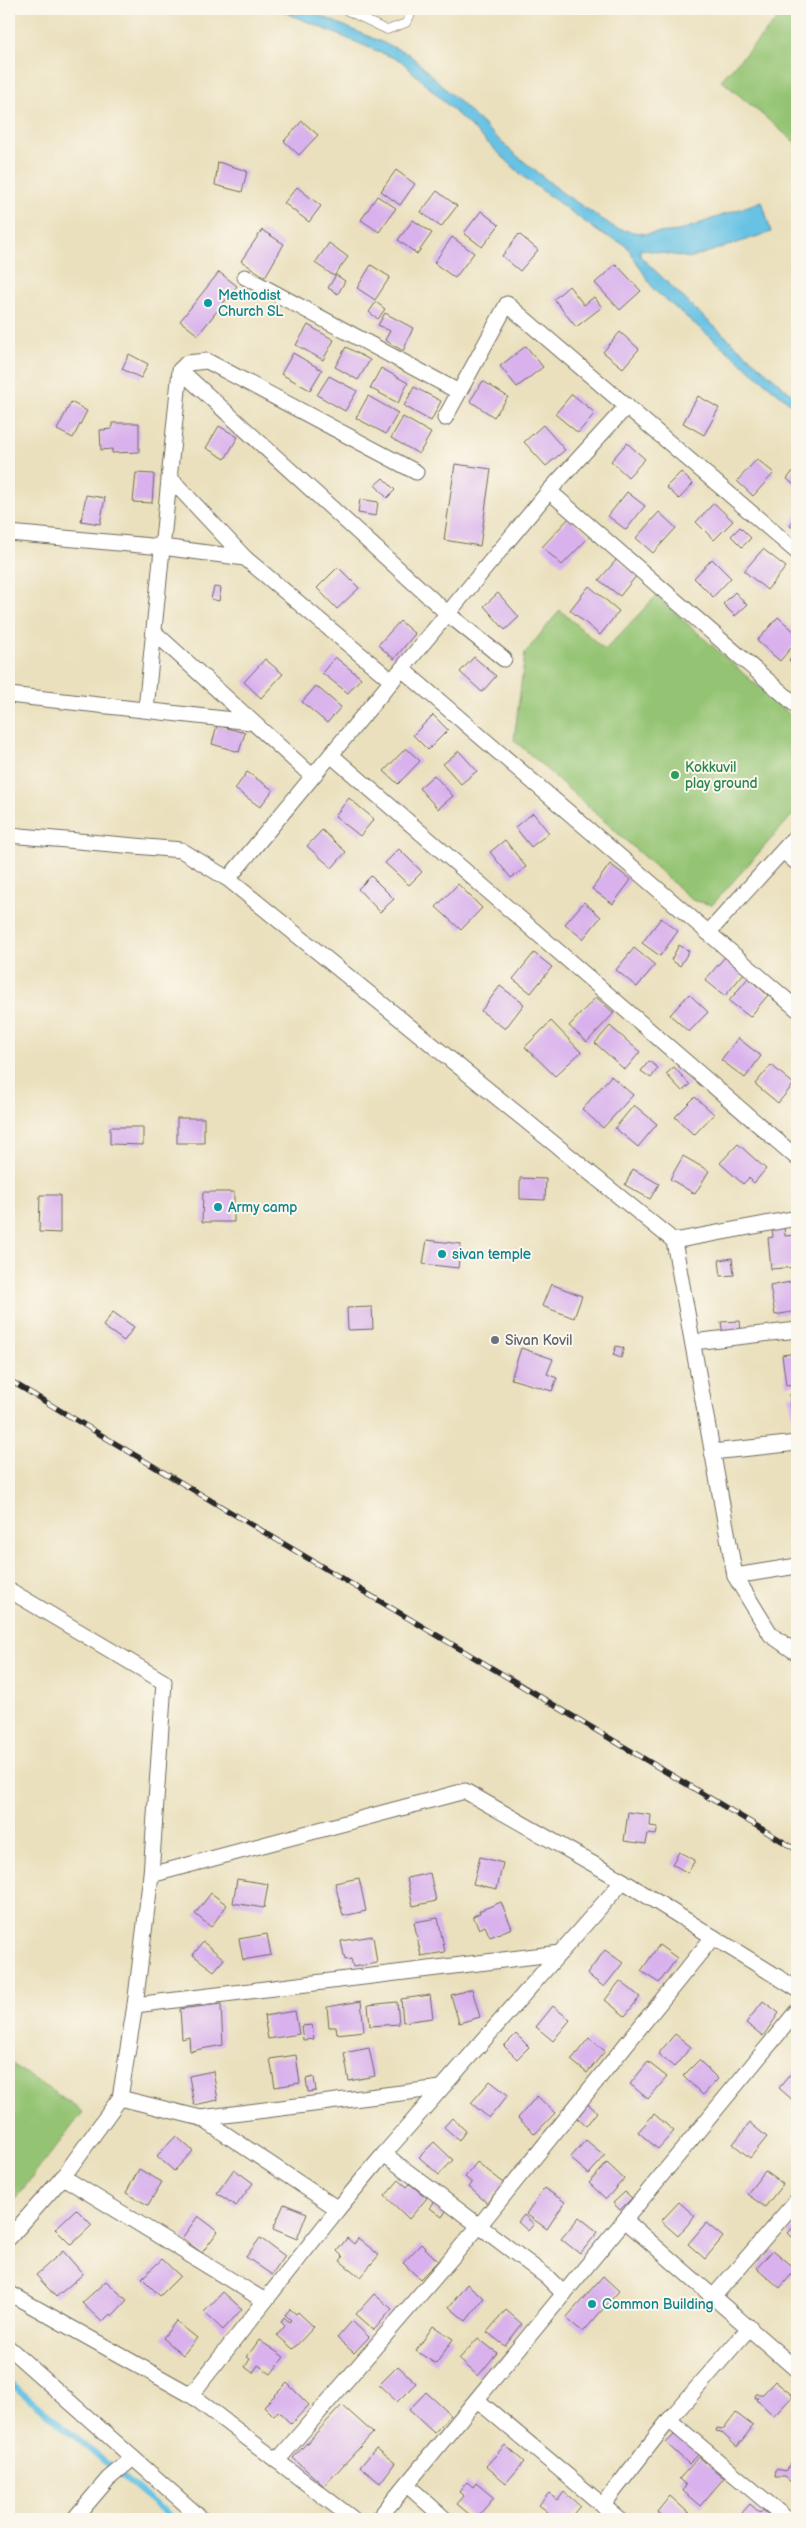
<svg xmlns="http://www.w3.org/2000/svg" width="806" height="2528" font-family="'Balsamiq Sans',sans-serif">
	<style>
		.green { fill: #94c473; stroke: #60784f }
		.water { fill: #67c2e4; stroke: #497688 }
		.lines { fill: none; stroke-linecap: round; stroke-linejoin: round }
		.stream { stroke: #67c2e4; stroke-width: 6 }
		.building { fill: #d9b2ed }
		.lane-casing { stroke: #6e6a5e; stroke-width: 9 }
		.street-casing { stroke: #6e6a5e; stroke-width: 17 }
		.lane { stroke: #fff; stroke-width: 8 }
		.street { stroke: #fff; stroke-width: 15 }
		.rail-casing { stroke: #2b2b2b; stroke-width: 5.5 }
		.rail { stroke: #fbf7ec; stroke-width: 4; stroke-dasharray: 11; stroke-linecap: butt }
		.culture-dot { fill: #0f9aa8; stroke: #fbf7ec; stroke-width: 2 }
		.leisure-dot { fill: #2e9e5b; stroke: #fbf7ec; stroke-width: 2 }
		.worship-dot { fill: #6b7280; stroke: #fbf7ec; stroke-width: 2 }
		.labels { text-anchor: middle; stroke-width: 4; stroke-linejoin: round; paint-order: stroke }
		.culture-label { font-size: 14px; fill: #0d838f; stroke: #fbf7ec; text-anchor: start }
		.leisure-label { font-size: 14px; fill: #27864d; stroke: #fbf7ec; text-anchor: start }
		.worship-label { font-size: 14px; fill: #5b616d; stroke: #fbf7ec; text-anchor: start }
	</style>
	<rect width="100%" height="100%" fill="#fbf7ec"/>
	<filter id="ink" filterUnits="userSpaceOnUse"><feTurbulence type="fractalNoise" baseFrequency=".02" numOctaves="2"/><feDisplacementMap in="SourceGraphic" scale="10" xChannelSelector="R" yChannelSelector="G"/><feConvolveMatrix kernelMatrix="1 2 1 2 8 2 1 2 1" color-interpolation-filters="sRGB"/></filter>
	<filter id="wash" filterUnits="userSpaceOnUse"><feTurbulence type="fractalNoise" baseFrequency=".0096" numOctaves="4" result="noise"/><feDisplacementMap in="SourceGraphic" scale="20" xChannelSelector="R" yChannelSelector="G"/><feGaussianBlur stdDeviation="1.12" result="paint"/><feColorMatrix in="noise" values="0 0 0 0 0 0 0 0 0 0 0 0 0 0 0 0 0 1.4 0 .05"/><feComposite in="paint" operator="in"/></filter>
	<g filter="url(#wash)">
		<rect width="100%" height="100%" fill="#eae0bd"/>
		<g class="green">
			<polygon points="787,9 797,9 797,144 721,80"/>
			<polygon points="656,596 797,721 797,810 712,905 692,900 514,740 525,653 560,610 605,650"/>
			<polygon points="9,2062 83,2112 9,2207"/>
		</g>
		<polygon class="water" points="277,9 305,9 409,54 511,151 564,194 617,229 645,234 679,231 762,201 771,232 690,258 640,249 640,256 698,312 797,399 797,409 654,290 626,245 600,233 525,178 401,61"/>
		<g class="lines">
			<polyline class="stream" points="9,2382 174,2519"/>
		</g>
		<g id="blocks">
			<g class="building">
				<polygon points="302,121 318,135 299,155 284,141"/>
				<polygon points="218,162 247,171 242,192 215,185"/>
				<polygon points="396,170 415,184 400,205 381,191"/>
				<polygon points="297,187 321,206 309,222 284,203"/>
				<polygon points="437,191 457,206 441,227 421,212"/>
				<polygon points="377,196 396,208 379,232 361,220"/>
				<polygon points="481,211 499,225 482,247 464,233"/>
				<polygon points="413,220 432,233 417,254 398,240"/>
				<polygon points="262,230 284,244 265,277 241,261"/>
				<polygon points="519,234 538,250 520,271 502,256"/>
				<polygon points="452,237 474,253 455,278 434,263"/>
				<polygon points="329,243 348,257 334,276 315,263"/>
				<polygon points="616,264 641,291 620,310 595,283"/>
				<polygon points="371,265 390,277 375,300 357,288"/>
				<polygon points="219,272 237,286 198,335 180,321"/>
				<polygon points="336,275 345,281 338,294 328,288"/>
				<polygon points="569,286 584,305 594,297 602,307 576,327 554,299"/>
				<polygon points="376,302 385,309 378,319 369,312"/>
				<polygon points="385,313 413,328 403,351 385,340 390,331 378,325"/>
				<polygon points="308,325 334,340 323,360 296,345"/>
				<polygon points="620,332 639,349 623,368 603,352"/>
				<polygon points="526,346 543,367 517,387 500,366"/>
				<polygon points="346,347 370,360 358,380 335,367"/>
				<polygon points="293,353 322,370 310,390 281,374"/>
				<polygon points="129,354 148,364 141,378 122,369"/>
				<polygon points="381,368 408,383 398,403 370,388"/>
				<polygon points="329,376 357,391 345,411 317,395"/>
				<polygon points="483,381 508,397 494,417 470,401"/>
				<polygon points="414,387 441,401 431,421 404,406"/>
				<polygon points="572,394 595,413 578,433 555,414"/>
				<polygon points="368,396 398,413 386,434 356,418"/>
				<polygon points="698,396 719,408 704,435 683,423"/>
				<polygon points="71,402 87,411 73,438 57,430"/>
				<polygon points="403,417 431,433 419,454 391,438"/>
				<polygon points="112,423 139,423 139,452 112,453 112,449 101,450 100,430 112,429"/>
				<polygon points="543,425 565,450 546,466 524,442"/>
				<polygon points="219,426 238,437 225,459 206,448"/>
				<polygon points="627,443 645,459 628,477 611,461"/>
				<polygon points="757,459 774,473 753,496 737,481"/>
				<polygon points="455,464 491,469 480,546 444,540"/>
				<polygon points="797,466 797,487 787,479"/>
				<polygon points="681,472 693,484 679,499 666,487"/>
				<polygon points="136,473 154,474 152,503 133,502"/>
				<polygon points="383,478 395,490 387,498 375,485"/>
				<polygon points="627,492 645,506 626,530 608,516"/>
				<polygon points="86,495 105,498 100,524 81,521"/>
				<polygon points="360,499 378,502 376,516 358,513"/>
				<polygon points="714,503 733,521 714,540 696,522"/>
				<polygon points="659,512 676,528 653,553 636,538"/>
				<polygon points="797,512 797,530 790,526"/>
				<polygon points="569,518 590,536 562,565 542,547"/>
				<polygon points="740,527 751,538 742,547 731,536"/>
				<polygon points="763,549 786,567 767,590 744,571"/>
				<polygon points="617,559 637,575 620,596 599,580"/>
				<polygon points="712,559 731,578 713,597 694,578"/>
				<polygon points="338,567 359,588 337,609 317,588"/>
				<polygon points="589,586 619,611 600,635 570,610"/>
				<polygon points="214,587 221,588 219,601 211,599"/>
				<polygon points="735,592 747,605 735,616 723,604"/>
				<polygon points="498,593 519,617 505,630 484,606"/>
				<polygon points="778,617 797,634 797,641 780,661 757,641"/>
				<polygon points="400,621 415,634 394,659 378,645"/>
				<polygon points="797,650 797,667 789,660"/>
				<polygon points="335,657 361,678 348,693 322,673"/>
				<polygon points="474,657 496,676 482,692 460,672"/>
				<polygon points="265,659 283,674 261,698 244,682"/>
				<polygon points="316,686 341,707 327,723 302,702"/>
				<polygon points="433,715 448,730 428,750 413,735"/>
				<polygon points="217,725 245,733 239,752 212,744"/>
				<polygon points="406,748 420,761 398,784 384,771"/>
				<polygon points="459,751 477,771 461,784 443,764"/>
				<polygon points="247,772 273,790 260,807 235,789"/>
				<polygon points="434,775 453,796 438,809 419,788"/>
				<polygon points="349,798 374,819 360,836 335,816"/>
				<polygon points="533,813 549,833 531,847 515,827"/>
				<polygon points="322,830 346,852 332,868 307,846"/>
				<polygon points="505,840 526,867 511,878 490,852"/>
				<polygon points="399,849 422,872 409,885 385,863"/>
				<polygon points="610,864 631,880 613,904 592,889"/>
				<polygon points="371,876 394,899 380,912 358,889"/>
				<polygon points="458,884 482,908 461,930 436,907"/>
				<polygon points="584,902 601,917 583,939 565,924"/>
				<polygon points="661,918 678,931 660,956 642,943"/>
				<polygon points="679,945 689,951 680,966 671,960"/>
				<polygon points="634,948 655,965 637,987 616,970"/>
				<polygon points="534,953 552,967 531,993 513,979"/>
				<polygon points="726,956 745,972 725,996 705,980"/>
				<polygon points="748,978 768,995 750,1017 729,1001"/>
				<polygon points="500,986 524,1004 505,1029 481,1011"/>
				<polygon points="689,994 708,1012 689,1032 670,1015"/>
				<polygon points="596,997 614,1013 587,1042 569,1026"/>
				<polygon points="551,1021 581,1052 555,1076 525,1047"/>
				<polygon points="610,1026 640,1052 625,1070 595,1043"/>
				<polygon points="738,1038 761,1056 745,1078 721,1060"/>
				<polygon points="649,1061 658,1068 651,1078 641,1071"/>
				<polygon points="771,1065 794,1084 778,1103 755,1084"/>
				<polygon points="674,1067 690,1085 682,1091 666,1074"/>
				<polygon points="611,1076 633,1095 603,1128 582,1109"/>
				<polygon points="695,1097 714,1114 694,1135 675,1117"/>
				<polygon points="634,1105 657,1124 638,1147 615,1128"/>
				<rect x="177" y="1118" width="27" height="25"/>
				<polygon points="110,1127 143,1127 143,1145 110,1144"/>
				<polygon points="738,1144 766,1169 754,1183 749,1178 743,1184 720,1163"/>
				<polygon points="683,1156 709,1171 695,1194 670,1179"/>
				<polygon points="633,1169 659,1184 650,1199 625,1185"/>
				<polygon points="520,1178 546,1179 545,1200 520,1199"/>
				<polygon points="203,1192 234,1192 234,1222 202,1222"/>
				<polygon points="40,1195 60,1195 60,1233 39,1232"/>
				<polygon points="784,1228 785,1236 795,1235 797,1267 771,1269 768,1238 773,1237 772,1229"/>
				<polygon points="427,1240 461,1244 458,1268 423,1264"/>
				<polygon points="732,1258 734,1275 721,1276 719,1260"/>
				<polygon points="795,1281 797,1311 775,1315 770,1286"/>
				<polygon points="551,1284 582,1296 574,1318 542,1306"/>
				<polygon points="372,1307 373,1329 348,1330 347,1308"/>
				<polygon points="113,1312 134,1327 124,1341 103,1326"/>
				<polygon points="740,1321 741,1333 723,1335 721,1322"/>
				<polygon points="616,1346 624,1348 621,1358 613,1355"/>
				<polygon points="521,1348 553,1359 547,1374 557,1378 552,1391 511,1379"/>
				<polygon points="797,1353 797,1384 786,1385 782,1355"/>
				<polygon points="797,1394 797,1419 793,1420 789,1395"/>
				<polygon points="628,1812 651,1815 650,1826 658,1827 656,1835 648,1834 646,1844 624,1841"/>
				<polygon points="679,1852 695,1860 688,1873 672,1864"/>
				<polygon points="480,1857 503,1863 497,1889 473,1884"/>
				<polygon points="430,1873 436,1901 413,1906 407,1878"/>
				<polygon points="359,1878 366,1911 343,1916 335,1883"/>
				<polygon points="237,1879 268,1884 264,1908 233,1903"/>
				<polygon points="211,1893 227,1905 211,1927 195,1914"/>
				<polygon points="501,1902 512,1928 490,1937 485,1926 479,1929 473,1916 480,1913 479,1911"/>
				<polygon points="438,1918 445,1952 421,1956 414,1922"/>
				<polygon points="267,1934 271,1955 243,1960 239,1939"/>
				<polygon points="373,1936 377,1963 353,1967 351,1959 345,1960 341,1941"/>
				<polygon points="203,1942 224,1959 214,1971 193,1955"/>
				<polygon points="659,1945 677,1958 659,1983 641,1971"/>
				<polygon points="605,1950 623,1963 604,1987 587,1974"/>
				<polygon points="620,1981 640,1997 625,2016 605,2000"/>
				<polygon points="472,1989 480,2017 459,2023 451,1995"/>
				<polygon points="430,1995 433,2018 403,2022 401,1999"/>
				<polygon points="361,2001 364,2031 337,2034 336,2027 329,2027 327,2007"/>
				<polygon points="763,2001 779,2013 763,2036 746,2023"/>
				<polygon points="397,2002 399,2024 370,2026 368,2005"/>
				<polygon points="221,2004 223,2045 190,2051 189,2037 182,2039 180,2009"/>
				<polygon points="553,2006 570,2020 553,2041 536,2027"/>
				<polygon points="295,2011 299,2034 268,2039 264,2016"/>
				<polygon points="312,2025 314,2039 303,2040 301,2026"/>
				<polygon points="516,2034 529,2047 517,2059 504,2046"/>
				<polygon points="675,2034 691,2047 674,2067 658,2054"/>
				<polygon points="589,2038 605,2051 587,2073 571,2060"/>
				<polygon points="369,2048 375,2076 349,2081 344,2053"/>
				<polygon points="296,2055 300,2083 275,2087 270,2059"/>
				<polygon points="699,2060 718,2079 703,2095 683,2076"/>
				<polygon points="648,2062 667,2077 648,2099 630,2084"/>
				<polygon points="797,2066 797,2101 796,2103 779,2088"/>
				<polygon points="213,2071 218,2100 194,2105 189,2076"/>
				<polygon points="314,2077 316,2091 308,2092 306,2079"/>
				<polygon points="490,2081 508,2095 489,2118 471,2103"/>
				<polygon points="537,2096 555,2113 535,2134 518,2118"/>
				<polygon points="588,2104 597,2112 586,2126 577,2118"/>
				<polygon points="654,2114 674,2131 658,2149 638,2132"/>
				<polygon points="452,2118 466,2131 459,2140 444,2127"/>
				<polygon points="750,2123 767,2137 750,2158 733,2144"/>
				<polygon points="176,2136 193,2151 174,2171 157,2156"/>
				<polygon points="586,2140 605,2156 589,2174 570,2158"/>
				<polygon points="434,2142 453,2160 439,2175 419,2157"/>
				<polygon points="477,2162 504,2183 487,2203 469,2187 472,2183 465,2177"/>
				<polygon points="607,2163 624,2179 606,2199 589,2183"/>
				<polygon points="139,2169 162,2182 148,2205 126,2193"/>
				<polygon points="234,2169 253,2183 236,2206 217,2193"/>
				<polygon points="765,2171 783,2184 765,2207 747,2194"/>
				<polygon points="399,2180 407,2187 410,2184 427,2198 409,2219 385,2196"/>
				<polygon points="544,2188 565,2202 547,2229 526,2214"/>
				<polygon points="625,2192 632,2198 620,2210 613,2203"/>
				<polygon points="436,2199 448,2208 442,2217 430,2208"/>
				<polygon points="679,2202 695,2216 678,2236 661,2221"/>
				<polygon points="284,2204 307,2213 297,2239 273,2229"/>
				<polygon points="76,2209 92,2225 71,2245 55,2229"/>
				<polygon points="524,2215 534,2224 528,2231 518,2222"/>
				<polygon points="198,2216 218,2231 202,2253 182,2238"/>
				<polygon points="579,2217 598,2232 580,2254 561,2239"/>
				<polygon points="706,2223 723,2237 705,2259 688,2244"/>
				<polygon points="797,2223 797,2247 793,2243 795,2240 788,2233"/>
				<polygon points="260,2238 285,2256 272,2275 246,2257"/>
				<polygon points="347,2238 354,2244 358,2238 379,2255 360,2277 340,2261 343,2257 337,2251"/>
				<polygon points="421,2244 438,2261 420,2279 403,2263"/>
				<polygon points="773,2250 796,2269 780,2288 757,2268"/>
				<polygon points="63,2251 83,2274 56,2297 36,2275"/>
				<polygon points="162,2259 180,2276 160,2296 142,2278"/>
				<polygon points="603,2276 619,2291 583,2332 566,2318"/>
				<polygon points="106,2281 127,2300 112,2316 110,2314 102,2322 82,2303"/>
				<polygon points="467,2284 484,2298 466,2321 449,2307"/>
				<polygon points="223,2292 242,2309 223,2330 204,2312"/>
				<polygon points="374,2294 392,2309 374,2330 356,2314"/>
				<polygon points="290,2309 296,2314 298,2312 314,2327 293,2349 277,2335 285,2326 281,2322 284,2317 289,2322 291,2320 285,2315"/>
				<polygon points="506,2310 522,2324 505,2346 487,2332"/>
				<polygon points="176,2321 197,2338 183,2355 163,2338"/>
				<polygon points="352,2321 369,2337 354,2353 337,2338"/>
				<polygon points="433,2326 453,2339 436,2364 416,2351"/>
				<polygon points="478,2338 497,2353 478,2376 459,2359"/>
				<polygon points="259,2340 284,2357 271,2374 258,2365 253,2373 245,2367 250,2359 247,2357"/>
				<polygon points="398,2366 416,2383 397,2402 379,2385"/>
				<polygon points="775,2381 793,2396 774,2416 757,2400 759,2398 755,2398 756,2394 763,2394"/>
				<polygon points="287,2383 309,2405 291,2424 278,2411 274,2416 264,2406"/>
				<polygon points="426,2392 451,2415 434,2433 409,2410"/>
				<polygon points="342,2405 373,2433 324,2486 293,2458"/>
				<polygon points="736,2413 753,2426 737,2447 721,2432 716,2431 717,2428 724,2429"/>
				<polygon points="678,2431 700,2453 689,2464 666,2443"/>
				<polygon points="505,2445 524,2462 506,2483 486,2466"/>
				<polygon points="376,2448 395,2463 380,2483 360,2467"/>
				<polygon points="797,2456 797,2487 785,2477 775,2477 776,2469 785,2471"/>
				<polygon points="699,2457 724,2478 700,2506 683,2491 686,2485 679,2479"/>
				<polygon points="467,2482 473,2487 476,2483 494,2498 475,2519 457,2504 464,2496 459,2492"/>
				<polygon points="564,2492 580,2506 569,2519 551,2519 546,2515 548,2512 539,2505 549,2493 558,2500"/>
				<polygon points="670,2496 692,2516 689,2519 665,2519 657,2512"/>
				<polygon points="750,2504 760,2513 763,2510 773,2519 749,2519 742,2513"/>
			</g>
		</g>
	</g>
	<g filter="url(#ink)">
		<use href="#blocks" fill-opacity="0" stroke="#6e6a5e" stroke-width="1"/>
		<g class="lines">
			<defs>
				<polyline id="lane" points="343,9 387,30 406,23 414,9"/>
				<g id="street">
					<polyline points="245,277 459,392"/>
					<polyline points="180,370 448,614 504,659"/>
					<polyline points="445,418 507,304 797,552"/>
					<polyline points="169,477 245,558"/>
					<polyline points="549,491 797,706"/>
					<polyline points="9,533 162,547 245,558 392,681"/>
					<polyline points="154,632 312,776"/>
					<polyline points="402,669 797,1009"/>
					<polyline points="9,695 251,722"/>
					<polyline points="146,709 180,370 187,363 207,361 416,472"/>
					<polyline points="331,755 797,1158"/>
					<polyline points="9,835 181,850 228,879 674,1241 735,1576 771,1635 797,1653"/>
					<polyline points="783,851 797,863"/>
					<polyline points="228,879 549,491 627,406"/>
					<polyline points="708,933 797,835"/>
					<polyline points="674,1241 797,1218"/>
					<polyline points="693,1342 797,1330"/>
					<polyline points="712,1452 797,1443"/>
					<polyline points="735,1576 797,1566"/>
					<polyline points="9,1590 164,1682 151,1875 135,2005 120,2098 63,2177 9,2238"/>
					<polyline points="151,1875 465,1791 623,1881 797,1989"/>
					<polyline points="135,2005 560,1953"/>
					<polyline points="120,2098 201,2118 338,2209 384,2154"/>
					<polyline points="201,2118 441,2088"/>
					<polyline points="63,2177 265,2301 338,2209"/>
					<polyline points="626,2221 797,2370"/>
					<polyline points="9,2293 191,2395 353,2519"/>
					<polyline points="564,2294 547,2277 384,2154 623,1881"/>
					<polyline points="714,2296 797,2200"/>
					<polyline points="9,2348 202,2519"/>
					<polyline points="191,2395 265,2301"/>
					<polyline points="477,2400 619,2519"/>
					<polyline points="669,2420 787,2519"/>
					<polyline points="277,2461 479,2226 713,1937"/>
					<polyline points="407,2485 445,2519"/>
					<polyline points="603,2505 669,2420 750,2327"/>
					<polyline points="74,2519 108,2479 133,2458"/>
					<polyline points="378,2519 797,2011"/>
				</g>
			</defs>
			<use href="#lane" class="lane-casing"/>
			<use href="#street" class="street-casing"/>
			<use href="#lane" class="lane"/>
			<use href="#street" class="street"/>
			<defs>
				<polyline id="rail" points="9,1380 797,1850"/>
			</defs>
			<use href="#rail" class="rail-casing"/>
			<use href="#rail" class="rail"/>
		</g>
	</g>
	<g class="culture-dot">
		<circle cx="208" cy="303" r="5"/>
		<circle cx="218" cy="1207" r="5"/>
		<circle cx="442" cy="1254" r="5"/>
		<circle cx="592" cy="2304" r="5"/>
	</g>
	<circle class="leisure-dot" cx="675" cy="775" r="5"/>
	<circle class="worship-dot" cx="495" cy="1340" r="5"/>
	<g class="labels">
		<g class="culture-label">
			<text x="218" y="300">Methodist<tspan x="218" dy="16">Church SL</tspan></text>
			<text x="228" y="1212">Army camp</text>
			<text x="452" y="1259">sivan temple</text>
			<text x="602" y="2309">Common Building</text>
		</g>
		<g class="leisure-label">
			<text x="685" y="772">Kokkuvil<tspan x="685" dy="16">play ground</tspan></text>
		</g>
		<g class="worship-label">
			<text x="505" y="1345">Sivan Kovil</text>
		</g>
	</g>
	<rect width="806" height="2528" fill="none" stroke="#fbf7ec" stroke-width="30"/>
</svg>
